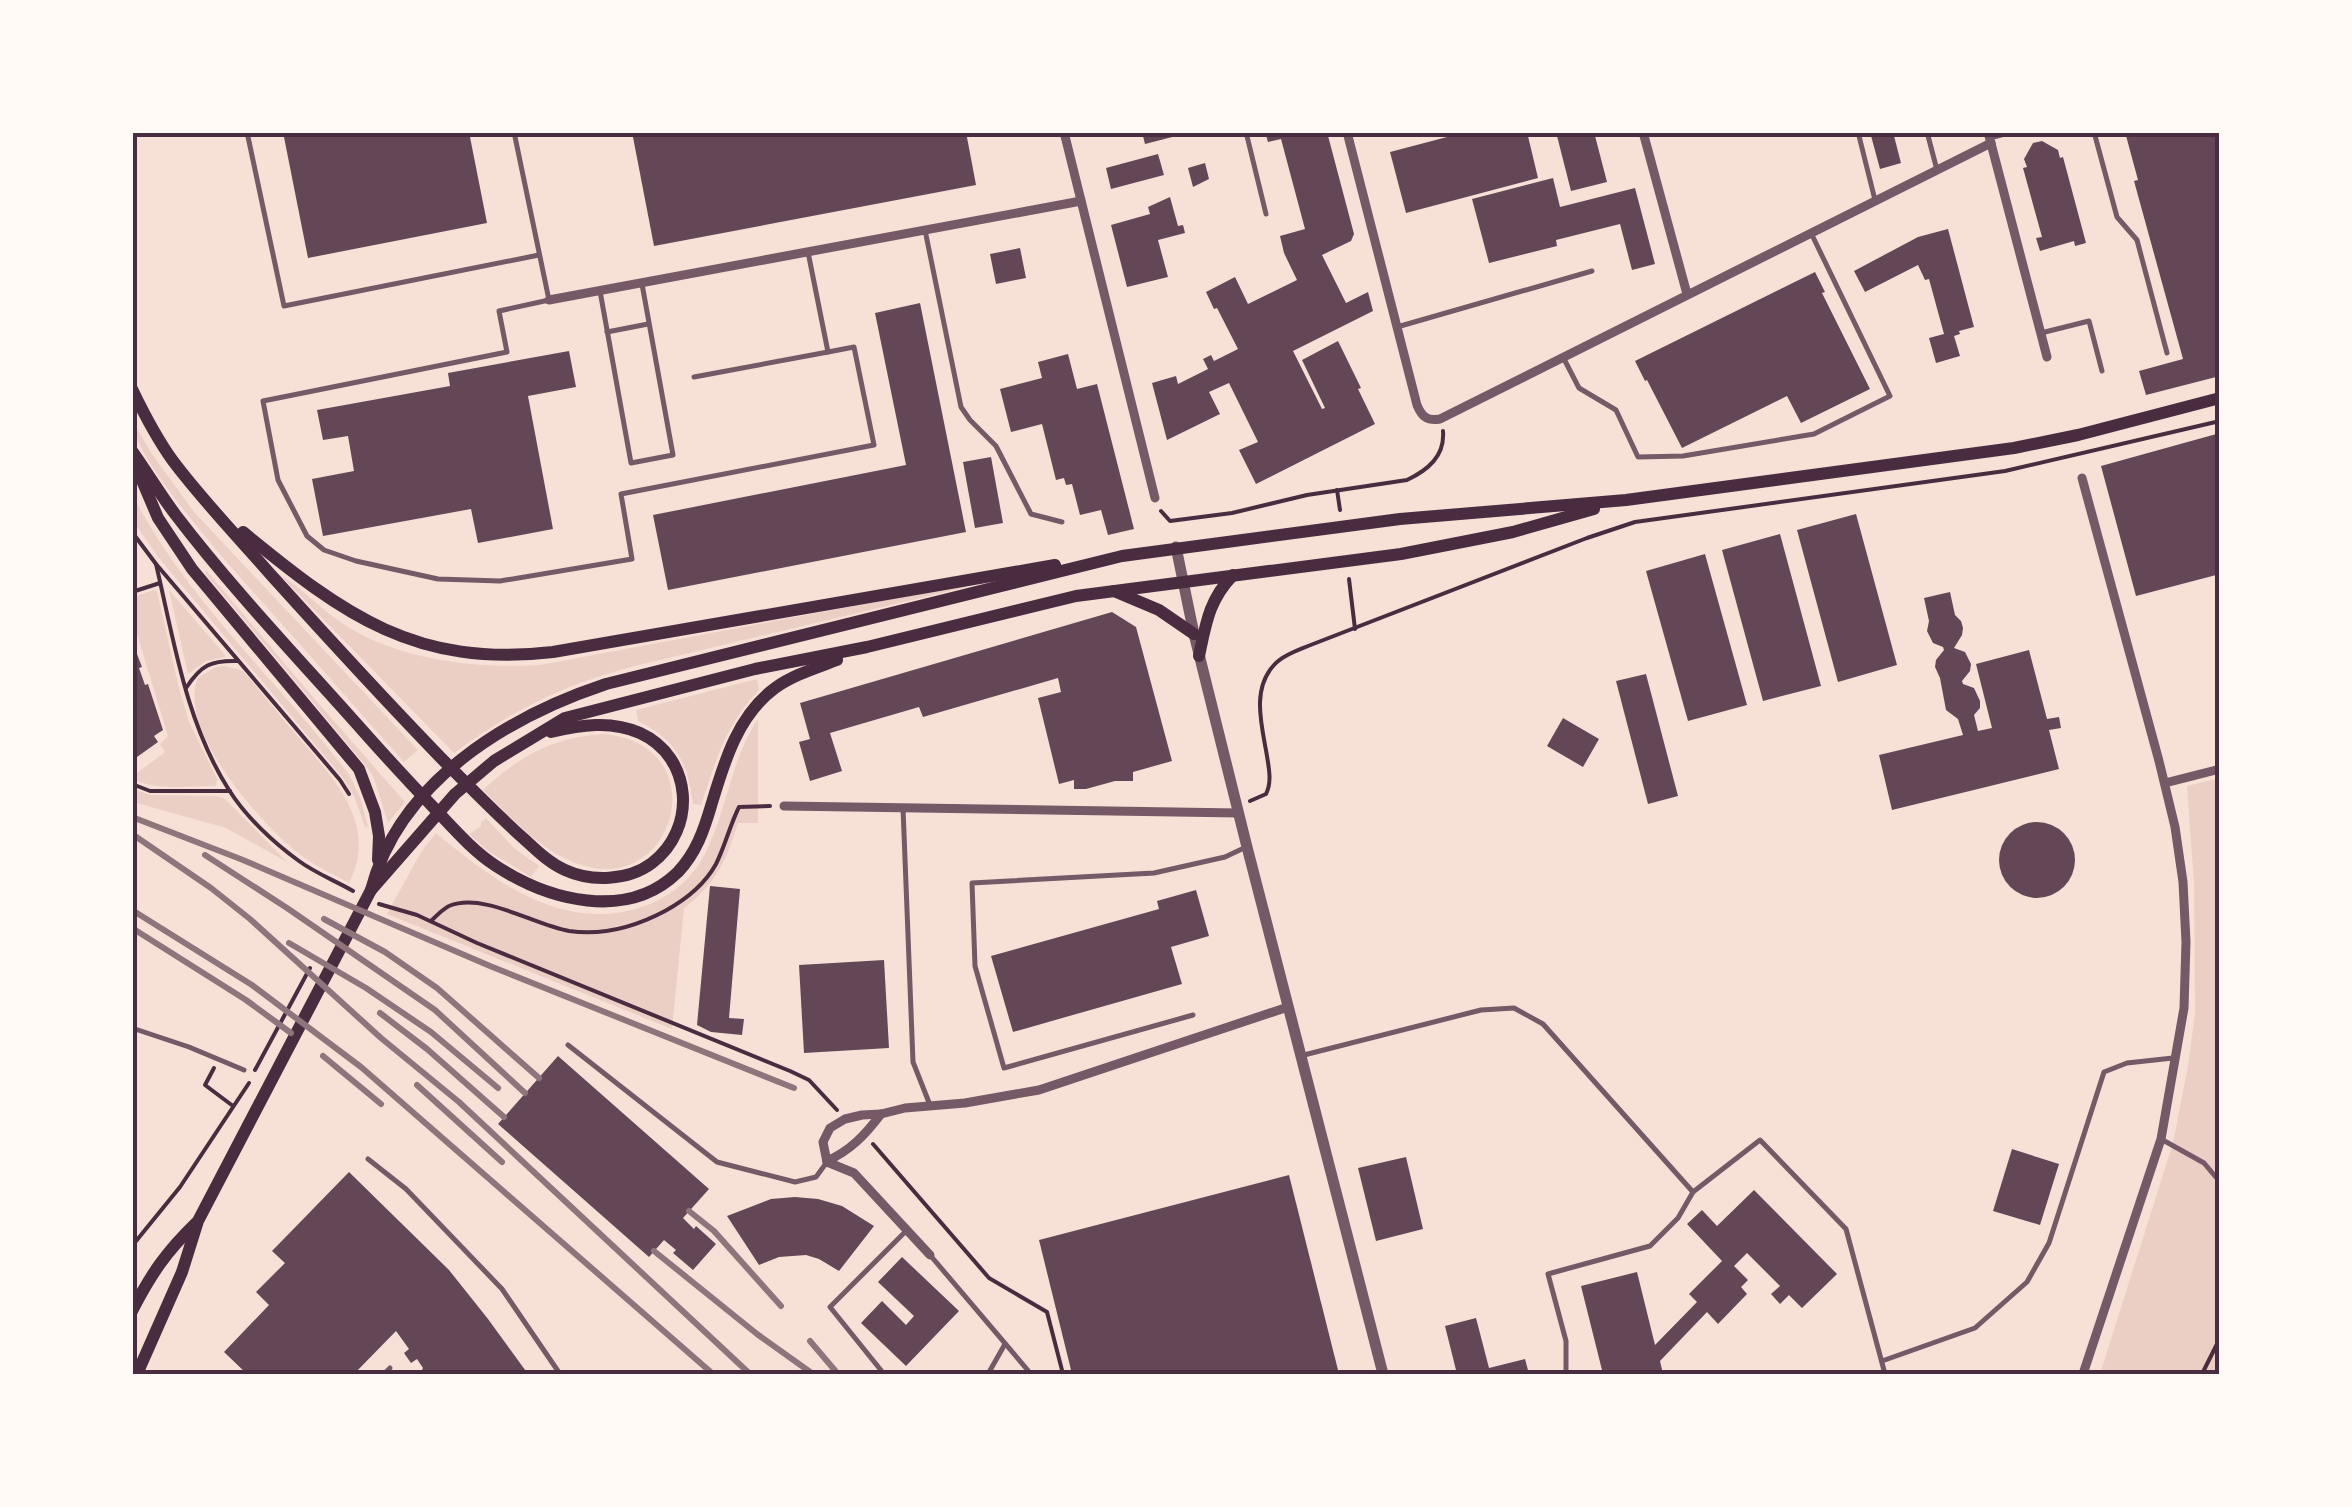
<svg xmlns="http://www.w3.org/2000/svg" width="2352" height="1507" font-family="Cabin,sans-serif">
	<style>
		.green { fill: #ebcfc5 }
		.building { fill: #644757 }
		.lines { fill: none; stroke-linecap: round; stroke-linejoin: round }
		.path { stroke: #4a2c40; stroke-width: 4 }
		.service { stroke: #755966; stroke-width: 5 }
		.minor { stroke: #755966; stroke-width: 9 }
		.tertiary { stroke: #755966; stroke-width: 11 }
		.secondary { stroke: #4a2c40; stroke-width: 12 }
		.rail { stroke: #8f747c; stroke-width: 6 }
		.neatline { fill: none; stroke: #4a2c40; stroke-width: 4 }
	</style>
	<rect width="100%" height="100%" fill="#f7e1d7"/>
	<g class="green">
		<path d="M132,420L152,454L194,512L418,750L404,762C366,720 329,677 292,635C259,598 132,463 132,420Z"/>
		<path d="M132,494C186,600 279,681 350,776L360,797L368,826L365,827L354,796L343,778L159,558L133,521Z"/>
		<polygon points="206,570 313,697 405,802 388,823 373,776 365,765 205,573"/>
		<path d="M279,574C300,587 319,607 339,621C395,660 474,669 540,665L966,585L967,587L635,666C563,685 513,710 454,753Z"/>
		<path d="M154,590L157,591L178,684L189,722L217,779L216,786C189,786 156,791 133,779V776L165,752L160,744L168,736L133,621V597Z"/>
		<polygon points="169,590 225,655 225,657 206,661 188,674"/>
		<path d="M225,666L243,671C262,693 280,716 299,738C334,779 379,825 349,883C334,874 316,867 302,856C264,828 175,728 198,678L216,667Z"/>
		<path d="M757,679L759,690C725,725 716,761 701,805L693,804C687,761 677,741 638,721L636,710Z"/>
		<path d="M758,719V823H738C726,861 717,883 684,908L672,1029L387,914L421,852L436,833C496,883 568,937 650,904C674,894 693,877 705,854C727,810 731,759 758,719Z"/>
		<path d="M604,734C720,745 674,904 573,862C537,848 510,816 483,790C520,756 553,737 604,734Z"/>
		<polygon points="2219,778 2219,1374 2100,1374 2173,1143 2188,1066 2195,1013 2194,884 2187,786"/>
		<polygon points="133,789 151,795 217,796 225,799 287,862 226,828 133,802"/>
		<polygon points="486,818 514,848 539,866 531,877 488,851 469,834 481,826 481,822"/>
	</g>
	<g class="building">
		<polygon points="283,132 469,132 487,223 308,258"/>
		<polygon points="632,132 966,132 976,185 654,246"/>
		<polygon points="1142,132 1184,132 1184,134 1145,144"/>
		<polygon points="1265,132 1327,132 1354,234 1351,241 1322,255 1346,303 1368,292 1373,311 1293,351 1322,409 1325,408 1302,360 1338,341 1361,388 1358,389 1375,424 1256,484 1239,450 1258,442 1229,383 1209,392 1220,414 1167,440 1152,383 1176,376 1178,384 1208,369 1203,359 1211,355 1214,361 1238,349 1217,308 1214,309 1206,292 1235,277 1248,304 1297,280 1284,253 1280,236 1305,229 1281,139 1268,142"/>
		<polygon points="1466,132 1527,132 1538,178 1406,213 1390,152"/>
		<polygon points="1556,132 1594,132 1607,182 1571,191"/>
		<polygon points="1870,132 1893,132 1901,163 1880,169"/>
		<polygon points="2125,132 2220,132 2220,376 2146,395 2139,371 2183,359 2134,181 2138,180"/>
		<polygon points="2042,141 2058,150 2060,158 2063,157 2086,243 2075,246 2074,241 2040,251 2036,238 2042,237 2023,168 2027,167 2024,159 2033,143"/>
		<polygon points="1158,154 1164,175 1111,189 1106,168"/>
		<polygon points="1205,163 1209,179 1193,187 1188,168"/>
		<polygon points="1553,178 1560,207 1635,188 1655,264 1632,270 1620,224 1556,240 1557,246 1489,263 1472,199"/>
		<polygon points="1170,197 1178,226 1183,225 1185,233 1158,240 1168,277 1127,287 1111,225 1150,214 1148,207"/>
		<polygon points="1948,229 1974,327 1959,331 1960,334 1954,336 1960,356 1936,363 1929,338 1944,334 1929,279 1925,280 1918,265 1865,292 1854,271 1918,237"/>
		<polygon points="1020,248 1026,278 996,284 990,254"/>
		<polygon points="1815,272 1825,292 1822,293 1870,389 1801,423 1787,396 1682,448 1647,380 1645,381 1635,361"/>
		<polygon points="920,303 966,532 668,590 653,515 906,465 875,313"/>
		<polygon points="569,351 576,387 528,396 553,529 478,543 471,509 323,536 312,479 354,471 348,436 323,440 317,410 450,386 448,373"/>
		<polygon points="1068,354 1077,389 1097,384 1134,529 1108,535 1101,510 1080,515 1072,484 1066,485 1064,478 1056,480 1042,424 1011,432 1000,389 1042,378 1038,362"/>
		<polygon points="2220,433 2220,512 2215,513 2220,530 2220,574 2136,596 2101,466"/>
		<polygon points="991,457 1003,523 975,528 963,462"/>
		<polygon points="1856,514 1897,665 1838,682 1797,530"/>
		<polygon points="1780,534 1821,686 1763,701 1722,550"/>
		<polygon points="1705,554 1747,705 1688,721 1646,571"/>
		<polygon points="1950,592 1955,615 1961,621 1963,628 1962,635 1954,648 1965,652 1971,664 1970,671 1962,681 1963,684 1974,688 1980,701 1980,708 1974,715 1978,731 1992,728 1976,664 2029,650 2047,719 2059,717 2061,728 2049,730 2059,769 1892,810 1879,755 1963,735 1958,719 1946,710 1940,678 1935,667 1936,660 1944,650 1943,647 1933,643 1927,631 1929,621 1924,598"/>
		<polygon points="1112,612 1136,627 1172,761 1133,772 1133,781 1115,781 1086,789 1074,789 1074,780 1059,784 1038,698 1061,692 1058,678 923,717 919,707 830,733 842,771 810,781 799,742 810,739 800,703"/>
		<polygon points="132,641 142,667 139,668 145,685 148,684 163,730 154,736 158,742 137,757 132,751"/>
		<polygon points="1646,674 1678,796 1648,804 1616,681"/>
		<polygon points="1563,718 1599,739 1583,767 1547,746"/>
		<circle cx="2037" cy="860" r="38"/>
		<polygon points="710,886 740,889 729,1018 744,1019 742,1035 711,1032 697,1025"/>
		<polygon points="1196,890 1209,936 1171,947 1182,984 1013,1032 991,956 1159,909 1157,901"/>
		<polygon points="884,960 889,1048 804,1053 799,965"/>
		<polygon points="558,1056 709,1189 683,1218 694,1229 696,1226 716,1244 693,1270 673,1253 676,1250 664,1240 649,1257 498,1124"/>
		<polygon points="2012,1149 2059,1164 2040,1225 1993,1211"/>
		<polygon points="1406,1157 1423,1229 1376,1241 1358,1168"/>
		<polygon points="349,1172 449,1270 488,1319 528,1374 420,1374 423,1368 417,1359 411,1363 404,1353 409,1349 396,1331 354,1374 247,1374 224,1352 269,1305 256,1292 285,1263 272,1251"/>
		<polygon points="1289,1175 1339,1374 1072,1374 1039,1240"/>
		<polygon points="1754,1190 1837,1274 1802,1308 1789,1295 1780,1304 1771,1294 1780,1286 1747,1253 1734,1266 1748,1280 1741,1287 1747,1294 1718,1324 1707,1312 1660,1361 1663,1374 1603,1374 1581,1286 1637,1272 1655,1345 1697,1302 1689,1294 1722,1261 1687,1224 1702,1210 1717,1226"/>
		<polygon points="795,1197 818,1199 842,1206 874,1226 839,1271 819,1259 806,1255 779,1257 759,1265 727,1216 771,1199"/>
		<polygon points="902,1257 959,1311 906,1366 861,1323 882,1301 906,1325 914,1316 878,1282"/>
		<polygon points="1476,1318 1489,1368 1525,1359 1529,1374 1457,1374 1445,1326"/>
	</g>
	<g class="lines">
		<g class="path">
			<polyline points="1337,490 1340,510"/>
			<path d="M1161,511L1170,521L1232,513L1307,495L1407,480C1428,470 1445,456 1443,431"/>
			<polyline points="132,532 156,564 340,780 349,794"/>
			<path d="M156,564C174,641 186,723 229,790C246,817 274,843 299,861C315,873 336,881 353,891"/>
			<polyline points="1349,579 1355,629"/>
			<polyline points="132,592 160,583"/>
			<path d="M186,688C201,665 211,660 238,661"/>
			<polyline points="132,784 150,791 230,791"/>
			<path d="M1250,801L1266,794C1272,782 1269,769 1267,756C1262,726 1251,690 1274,665C1282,656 1296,651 1308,646L1587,538L1635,522L2005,471L2220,421"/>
			<polyline points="379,904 417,915 477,943 790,1071 809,1080 837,1110"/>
			<path d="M431,921C436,916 443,909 449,906C484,892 534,925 569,931C603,936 635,927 665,911C685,900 705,884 716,864C725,846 730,825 739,807L770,806"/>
			<polyline points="214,1068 205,1085 233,1106"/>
			<polyline points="255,1070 310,968"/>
			<polyline points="873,1144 989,1278 1047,1312 1063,1374"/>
			<polyline points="132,1246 180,1187 249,1083"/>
			<polyline points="2202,1374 2220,1338"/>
		</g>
		<g class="service">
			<polyline points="247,132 284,306 539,255"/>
			<polyline points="514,132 549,300 499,311 507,352 263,401 278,480 307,536 324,550 356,561 438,579 500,581 632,559 621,494 874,445 854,347 828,352 808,252"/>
			<polyline points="1246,132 1266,214"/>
			<polyline points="1858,132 1875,200"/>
			<polyline points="1927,132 1937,170"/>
			<polyline points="2094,132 2117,217 2137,240 2167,353"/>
			<polyline points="1990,138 2012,132"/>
			<polyline points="925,230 961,407 970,420 996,446 1031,514 1062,522"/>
			<polyline points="600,291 631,463 673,455 642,284"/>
			<polyline points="1397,327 1592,271"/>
			<polyline points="607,332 648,324"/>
			<polyline points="2041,333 2089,321 2102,371"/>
			<polyline points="1563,357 1579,388 1616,410 1638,457 1683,456 1814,434 1890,396 1812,235"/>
			<polyline points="694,377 828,352"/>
			<polyline points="903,808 913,1062 930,1105"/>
			<polyline points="1193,1015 1004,1068 975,966 972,883 1154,873 1225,857 1244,848"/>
			<polyline points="132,1028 189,1047 244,1070"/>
			<polyline points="568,1045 717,1162 795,1182 816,1177 827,1162"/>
			<polyline points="1304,1055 1481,1010 1514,1008 1543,1024 1693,1192 1678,1218 1650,1246 1548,1274 1566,1341 1566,1374"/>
			<polyline points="2161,1139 2204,1163 2220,1182"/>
			<polyline points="368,1159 406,1189 502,1289 560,1374"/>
			<polyline points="1693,1192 1760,1140 1846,1229 1885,1374"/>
			<polyline points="930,1255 1031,1374"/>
			<polyline points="1882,1361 1975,1328 2027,1282 2049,1243 2104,1072 2127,1063 2173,1058"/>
			<polyline points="384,1374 390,1368"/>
			<polyline points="884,1374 830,1307 907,1230"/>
			<polyline points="988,1374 1005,1344"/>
		</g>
		<g class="minor">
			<polyline points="1064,132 1155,498"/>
			<path d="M1347,132L1417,405C1422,417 1427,421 1440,419L1991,143"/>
			<polyline points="1643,132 1687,294"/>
			<polyline points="1988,132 2047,357"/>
			<polyline points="549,300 1081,201"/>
			<polyline points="2082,478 2159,761 2175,827 2183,882 2186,942 2184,1008 2161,1139 2083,1374"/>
			<polyline points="2165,783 2220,769"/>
			<polyline points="784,806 1239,813"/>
			<path d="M827,1161C851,1150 865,1135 881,1114"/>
			<polyline points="827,1162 823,1142 830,1128 845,1119 862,1115 881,1114 905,1108 965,1103 1039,1090 1288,1007"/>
			<polyline points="827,1162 854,1173 930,1255"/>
		</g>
		<polyline class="tertiary" points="1176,547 1194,634 1247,847 1383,1374"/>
		<g class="secondary">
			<path d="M132,389C144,414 157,439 173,461C203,501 239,538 272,576C328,638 384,699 442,759C469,786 495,813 523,838C536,850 549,863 565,870C591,882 628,881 652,863C697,829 693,757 640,733C611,720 580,725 551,732"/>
			<path d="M132,451C147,472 160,494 175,514C233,590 300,660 363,731C387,758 411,784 435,809C454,829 473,851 496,866C548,900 627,922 678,872C696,853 704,830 711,806C724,763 737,716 775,688C793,675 816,668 837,660"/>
			<polyline points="135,464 158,518 192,569 359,769 375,812 379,836 378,860"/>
			<path d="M243,532C344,615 416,668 553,652L1055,565"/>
			<polyline points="1114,591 1159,610 1194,634"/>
			<path d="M1199,656C1206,623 1209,600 1233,575"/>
			<path d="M371,890C399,782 507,717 606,684L1122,556L1400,519L1626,500L2014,448L2078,435L2220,398"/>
			<path d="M132,1311C151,1274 166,1252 196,1223"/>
			<polyline points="137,1374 182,1272 198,1221 371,890 455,794 494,761 565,718 755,669 867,647 1076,596 1401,554 1513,532 1594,509"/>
		</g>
		<g class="rail">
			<polyline points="132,817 243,860 490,966 794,1088"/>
			<polyline points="132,834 211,888 250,919 381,1038 459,1102 750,1374"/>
			<polyline points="205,855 287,908 435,1010 525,1093"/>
			<polyline points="132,910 252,985 361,1067 713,1374"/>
			<polyline points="324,919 385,952 437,988 539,1078"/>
			<polyline points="132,928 246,1000 291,1033"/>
			<polyline points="289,943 366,988 431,1032 498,1088"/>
			<polyline points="380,1013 427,1049 504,1117"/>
			<polyline points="323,1056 381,1104"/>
			<polyline points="417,1085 502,1162"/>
			<polyline points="689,1211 714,1231 781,1306"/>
			<polyline points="654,1251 757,1334 813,1374"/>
			<polyline points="810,1341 838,1374"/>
		</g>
	</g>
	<rect width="2352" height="1507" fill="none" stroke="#fffaf5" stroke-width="270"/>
	<rect x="135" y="135" width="2082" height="1237" class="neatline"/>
</svg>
